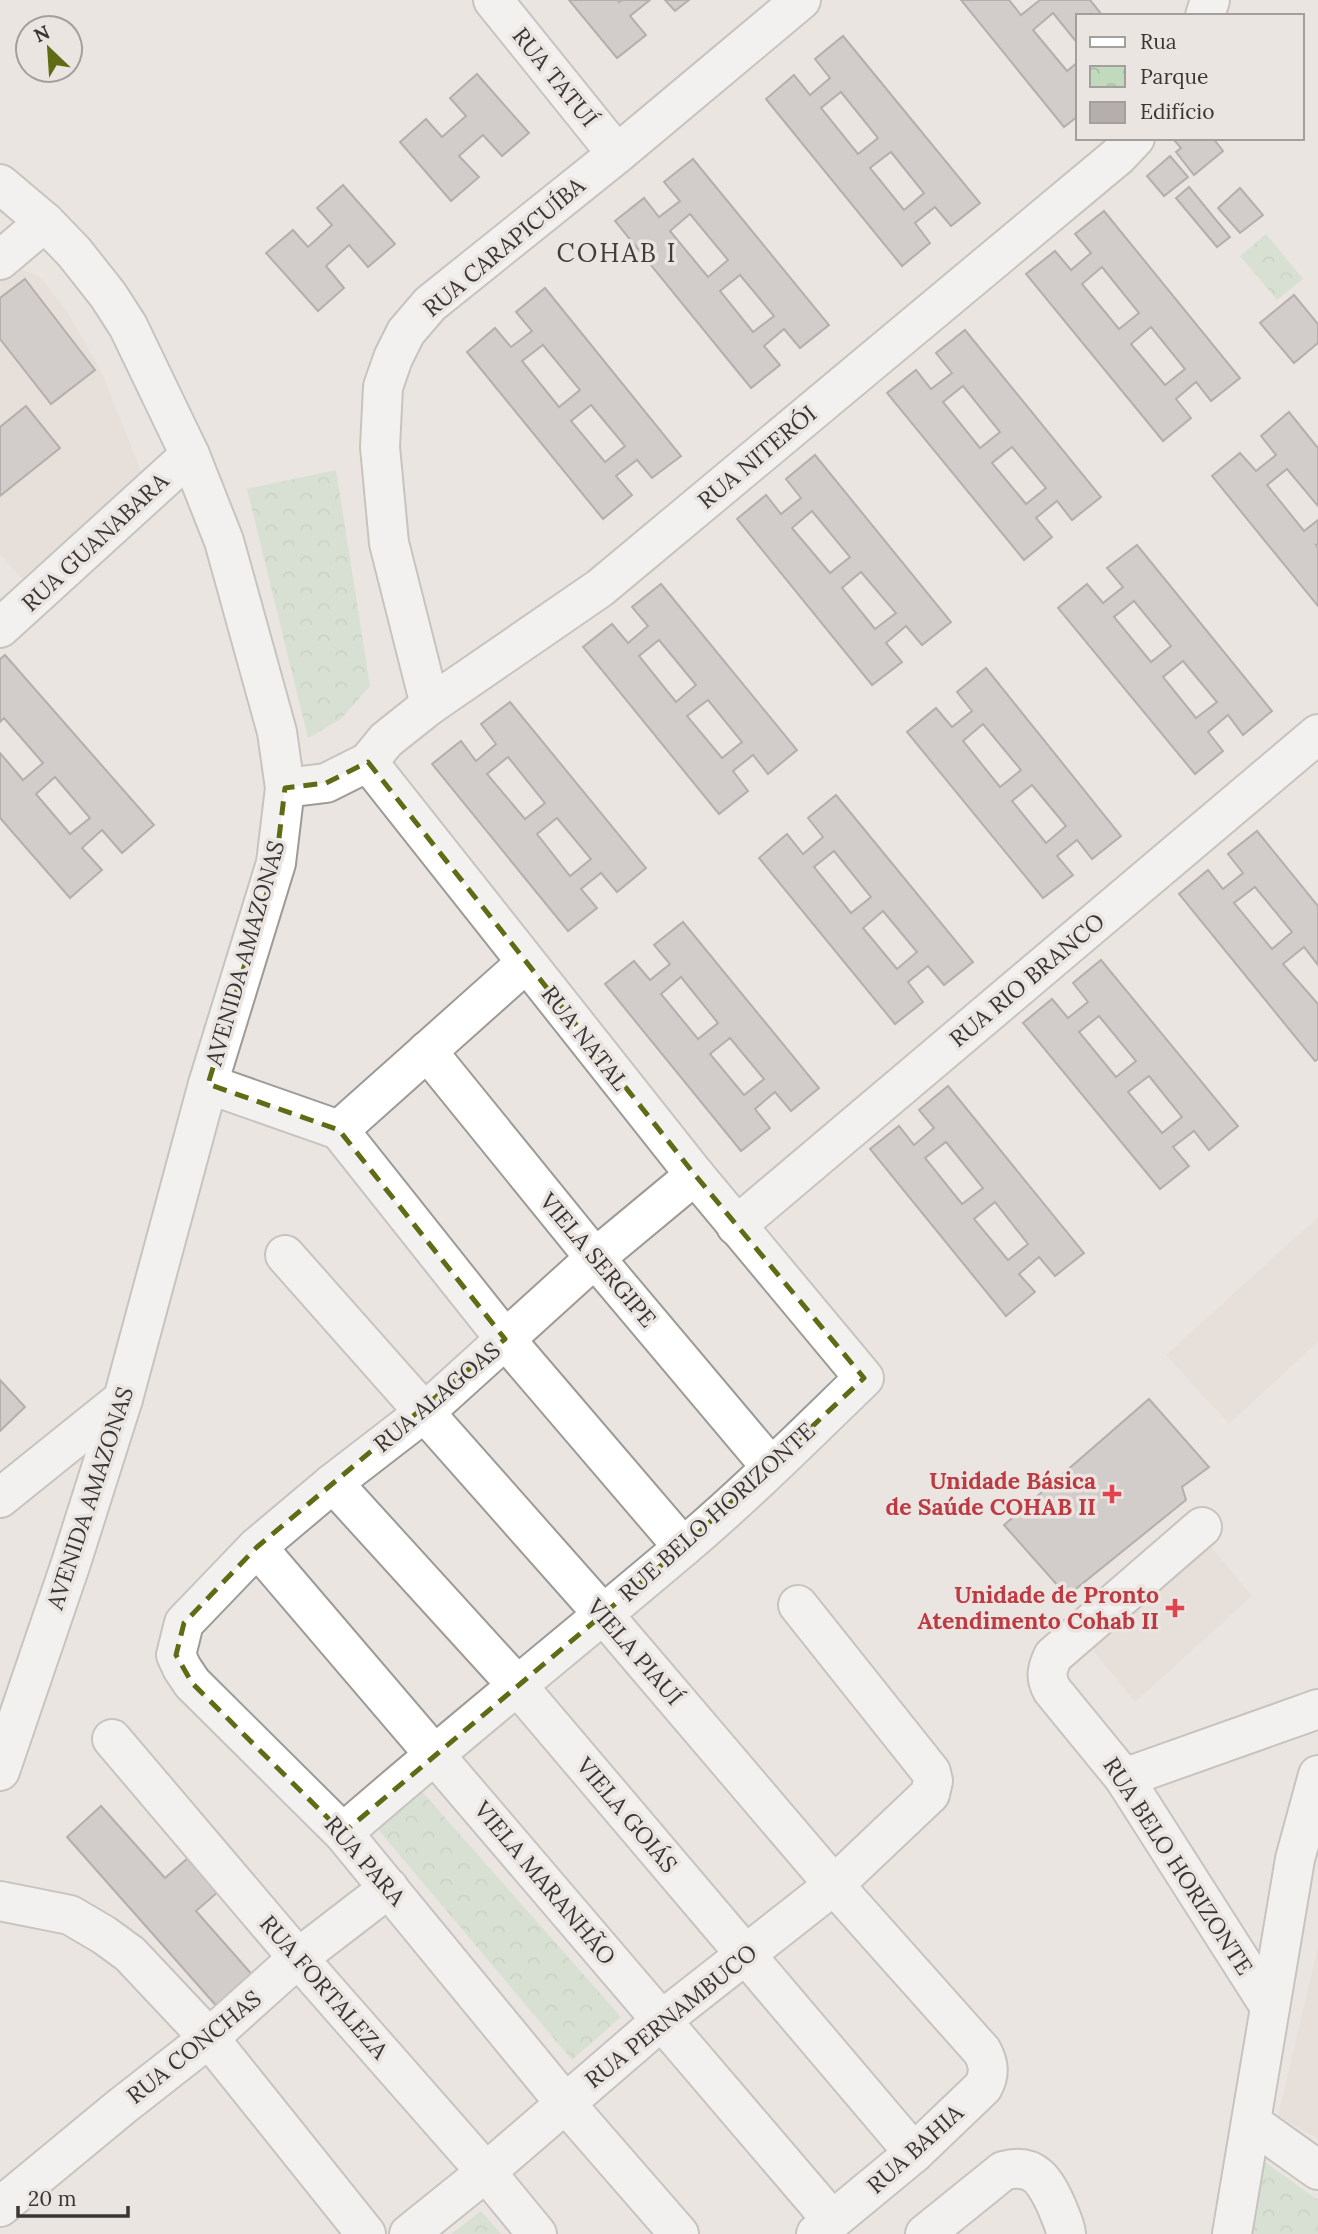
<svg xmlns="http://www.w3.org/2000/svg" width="1318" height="2234" font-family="Lora,serif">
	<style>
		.built { fill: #e4d9d0 }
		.park { fill: url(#park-crowns) }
		.building { fill: #b5aead; stroke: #746e6d; stroke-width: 2; fill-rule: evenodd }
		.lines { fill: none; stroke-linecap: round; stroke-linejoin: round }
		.minor-casing { stroke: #9e9a96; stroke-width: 42 }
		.minor { stroke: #fff; stroke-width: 38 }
		.marked { fill: none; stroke: #606c15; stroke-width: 5; stroke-dasharray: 14 9; stroke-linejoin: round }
		.health-dot { fill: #e0444e; stroke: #eae5e1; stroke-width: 2.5 }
		.labels { text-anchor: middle; stroke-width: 7; stroke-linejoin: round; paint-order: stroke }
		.street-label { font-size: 23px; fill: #393735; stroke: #eae5e1 }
		.health-label { font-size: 23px; font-weight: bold; fill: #be3a42; stroke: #eae5e1; text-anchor: end }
		.quarter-label { font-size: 26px; letter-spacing: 2px; fill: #403d3a; stroke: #eae5e1 }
	</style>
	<defs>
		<pattern id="park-crowns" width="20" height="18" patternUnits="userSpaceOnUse" patternTransform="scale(1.75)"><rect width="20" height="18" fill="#c1dabe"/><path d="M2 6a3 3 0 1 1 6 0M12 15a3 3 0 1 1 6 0" fill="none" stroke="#a7bca4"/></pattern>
	</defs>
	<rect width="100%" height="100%" fill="#eae5e1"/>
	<g class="built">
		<polygon points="16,268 39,276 68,313 102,373 142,474 22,578 0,555 0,282"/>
		<polygon points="1318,1217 1318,1342 1229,1424 1166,1355"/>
		<polygon points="1198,1531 1252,1596 1135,1702 1080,1634"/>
		<polygon points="1318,1947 1318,2139 1278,2116"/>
	</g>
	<g class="park">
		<polygon points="1266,234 1303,279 1277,300 1240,256"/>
		<polygon points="336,470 370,686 341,719 308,738 247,489"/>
		<polygon points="417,1786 621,2017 572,2060 371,1821"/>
		<polygon points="1262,2160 1318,2200 1318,2234 1240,2234"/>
		<polygon points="481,2211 501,2234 451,2234"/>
	</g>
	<g class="building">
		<polygon points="569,0 618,0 619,2 622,0 650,0 630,16 646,35 617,58"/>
		<polygon points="665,0 689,0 675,11"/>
		<polygon points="961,0 1009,0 1021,15 1040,0 1090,0 1103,16 1078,16 1078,44 1053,13 1033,30 1067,71 1078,62 1078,116 1064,127"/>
		<path d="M843,36L980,203L951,226L935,207L915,223L930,243L902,266L766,99L794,75L810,95L830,78L815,59ZM841,92L878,138L858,154L821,108ZM891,152L924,193L904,210L870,168Z"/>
		<polygon points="477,74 529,133 502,156 483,135 459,156 479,177 451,201 400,142 426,119 442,137 466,116 450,98"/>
		<polygon points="1177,138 1213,138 1223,151 1194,175 1176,152 1181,148 1174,140"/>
		<polygon points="1170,156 1188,177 1164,196 1147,176"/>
		<path d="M693,159L829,325L800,348L784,329L764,346L780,365L751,388L615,221L644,198L659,217L680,201L664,182ZM690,214L728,260L708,277L670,231ZM740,275L774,316L753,332L720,291Z"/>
		<polygon points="343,185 395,244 368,267 349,245 326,266 344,288 318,311 266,253 293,230 308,247 332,225 317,208"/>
		<polygon points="1189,187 1230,237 1217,247 1176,198"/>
		<polygon points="1240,188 1263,215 1240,233 1218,208"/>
		<path d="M1104,211L1240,378L1211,401L1196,382L1176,399L1191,418L1163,441L1026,274L1055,251L1071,270L1091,253L1075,234ZM1102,267L1139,313L1119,329L1082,284ZM1151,327L1185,369L1165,385L1131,344Z"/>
		<polygon points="25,279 95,370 51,404 0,339 0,298"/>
		<path d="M545,288L681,456L652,478L637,460L616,476L632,495L603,519L467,352L495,328L511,347L532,331L516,312ZM543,345L580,390L559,407L522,361ZM591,405L625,446L605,462L571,421Z"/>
		<polygon points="1294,295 1318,324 1318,343 1294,363 1260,323"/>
		<path d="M965,330L1101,497L1072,520L1057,501L1036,518L1052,537L1024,560L887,393L916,370L931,389L952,373L936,353ZM963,386L1000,432L980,448L943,402ZM1012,447L1046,488L1026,504L992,463Z"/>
		<polygon points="26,406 60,448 0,496 0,427"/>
		<polygon points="1289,412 1318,448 1318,506 1287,469 1267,485 1304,531 1318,520 1318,544 1316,545 1318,548 1318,606 1212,476 1240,453 1256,471 1276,455 1261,436"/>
		<path d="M815,455L951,622L922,645L906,626L886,643L902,662L872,685L737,519L766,495L781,514L801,498L786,479ZM812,511L850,557L830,573L792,528ZM861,572L896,613L875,629L842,588Z"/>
		<path d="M1137,545L1272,711L1243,735L1228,715L1208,732L1223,751L1195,774L1058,608L1087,584L1103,603L1123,587L1107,568ZM1134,601L1171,646L1151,662L1114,617ZM1183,661L1217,702L1196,718L1163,677Z"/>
		<path d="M661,584L797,750L768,774L753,755L733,771L748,791L719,814L583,647L612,624L628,643L648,626L632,607ZM659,640L696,685L676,702L639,656ZM708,700L742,742L722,758L687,716Z"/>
		<path d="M5,655L154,825L122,853L102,830L82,848L102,870L70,898L0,818V753L23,780L43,763L4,718L0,722V659ZM55,777L90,818L70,834L36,794Z"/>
		<path d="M986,668L1121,836L1092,859L1077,840L1057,856L1073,875L1043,898L907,732L936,708L952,727L972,711L957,692ZM983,724L1021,770L1000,787L963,741ZM1032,785L1066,826L1046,843L1012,801Z"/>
		<path d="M510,702L646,868L617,892L601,873L581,889L597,908L568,931L432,764L461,741L476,761L496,744L481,724ZM508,757L545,803L525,819L487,774ZM557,818L591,859L570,876L537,834Z"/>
		<path d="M836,795L973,962L944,985L928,966L908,982L923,1002L895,1024L759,858L787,834L803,854L823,837L808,818ZM834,851L871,897L851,913L814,867ZM883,911L917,952L897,969L863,928Z"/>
		<path d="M1257,831L1318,906V965L1304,947L1283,964L1318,1004V1059L1315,1061L1179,894L1208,870L1223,889L1243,873L1228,854ZM1255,887L1292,932L1272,949L1234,903Z"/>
		<path d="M683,922L819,1088L791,1111L775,1092L755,1109L770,1128L741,1151L605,984L634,961L650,980L670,964L654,945ZM681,977L718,1023L698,1039L661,994ZM730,1038L764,1079L744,1095L710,1054Z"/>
		<path d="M1101,960L1238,1126L1209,1150L1194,1131L1173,1147L1189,1166L1160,1189L1023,1023L1052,999L1068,1018L1088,1002L1073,983ZM1099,1016L1136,1061L1116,1077L1079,1032ZM1149,1076L1182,1117L1162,1133L1128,1092Z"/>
		<path d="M948,1086L1084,1253L1055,1276L1039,1257L1019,1274L1035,1292L1006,1316L870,1149L899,1126L914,1145L934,1128L919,1110ZM946,1142L983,1188L962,1204L925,1158ZM995,1202L1028,1244L1008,1260L974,1219Z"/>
		<polygon points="0,1380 25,1407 0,1431"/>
		<polygon points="1149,1399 1209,1467 1182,1487 1186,1500 1067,1596 1004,1525"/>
		<polygon points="101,1806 165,1878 196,1851 226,1885 196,1911 256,1979 220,2010 67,1837"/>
	</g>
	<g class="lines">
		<defs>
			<g id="minor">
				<polyline points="493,0 617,154"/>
				<polyline points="1205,16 1210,0"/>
				<polyline points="0,184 45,222 74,252 108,295 128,326 190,455 224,541 277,732 285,788 276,863 208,1084 123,1399 71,1563 0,1771"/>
				<polyline points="0,260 45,222"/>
				<polyline points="0,628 190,455"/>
				<polyline points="430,705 389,543 380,447 383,387 393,358 406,332 430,304 617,154 801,0"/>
				<polyline points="368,762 386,740 430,705 600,588 1118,156 1135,138"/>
				<path d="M285,788L326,783L368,762L695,1175L864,1378C804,1436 745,1495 681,1549C569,1644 454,1736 343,1833"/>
				<polyline points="427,1051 595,1258 771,1467"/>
				<polyline points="208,1084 339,1130 526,963"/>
				<polyline points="339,1130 505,1339 683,1547"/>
				<polyline points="736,1226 1318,734"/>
				<path d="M285,1255L603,1614L834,1885L982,2051C989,2064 990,2074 983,2087L914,2153L816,2234"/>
				<polyline points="333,1483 516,1684 914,2153"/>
				<polyline points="0,1498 123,1399"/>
				<path d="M1202,1527L1053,1656C1047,1669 1045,1677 1052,1690L1124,1778L1270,2007"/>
				<polyline points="257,1547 832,2220"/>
				<polyline points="112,1739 298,1958 486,2172 537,2234"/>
				<polyline points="1124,1778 1318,1709"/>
				<polyline points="0,1901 70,1915 104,1935 130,1954 209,2038 366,2234"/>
				<polyline points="1252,2123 1318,2170"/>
				<polyline points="0,2207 121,2107 209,2038 298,1958 389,1888"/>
				<polyline points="409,2234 486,2172 662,2020 834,1885 930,1794 933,1781 931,1772 798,1605"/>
				<polyline points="679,2234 565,2103 343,1833 192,1683 182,1668 176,1655 184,1623 257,1547 333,1483 425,1412 595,1258 695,1175"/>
				<path d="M925,2234L1003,2171C1035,2162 1045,2181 1057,2207C1060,2216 1065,2224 1066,2234"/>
				<polyline points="1232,2234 1295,1859 1318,1775"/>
			</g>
		</defs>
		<use href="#minor" class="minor-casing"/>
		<use href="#minor" class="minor"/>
	</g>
	<path d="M0 0H1318V2234H0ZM368,762L695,1175L864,1378L683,1547L343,1833L192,1683L176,1655L184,1623L257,1547L505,1339L339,1130L208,1084L276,863L285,788L326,783Z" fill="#eae5e1" fill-opacity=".55" fill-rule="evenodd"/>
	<path class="marked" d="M368,762L695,1175L864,1378L683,1547L343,1833L192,1683L176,1655L184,1623L257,1547L505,1339L339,1130L208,1084L276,863L285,788L326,783Z"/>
	<g class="health-dot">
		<path d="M1108.5 1483.5h7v7h7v7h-7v7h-7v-7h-7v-7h7z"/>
		<path d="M1171.5 1597.5h7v7h7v7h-7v7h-7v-7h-7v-7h7z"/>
	</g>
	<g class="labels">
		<g class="street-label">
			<text transform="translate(555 77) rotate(51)" y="8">RUA TATUÍ</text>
			<text transform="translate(504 247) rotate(-40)" y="8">RUA CARAPICUÍBA</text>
			<text transform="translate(757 457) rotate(-40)" y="8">RUA NITERÓI</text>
			<text transform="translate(95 542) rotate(-43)" y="8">RUA GUANABARA</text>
			<text transform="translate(245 953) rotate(-74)" y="8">AVENIDA AMAZONAS</text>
			<text transform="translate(1027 980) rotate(-40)" y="8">RUA RIO BRANCO</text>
			<text transform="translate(585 1038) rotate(52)" y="8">RUA NATAL</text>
			<text transform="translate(598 1260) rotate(50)" y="8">VIELA SERGIPE</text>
			<text transform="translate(437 1397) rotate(-40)" y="8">RUA ALAGOAS</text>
			<text transform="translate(90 1498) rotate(-72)" y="8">AVENIDA AMAZONAS</text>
			<text transform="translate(717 1512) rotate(-42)" y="8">RUE BELO HORIZONTE</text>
			<text transform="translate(635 1652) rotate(49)" y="8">VIELA PIAUÍ</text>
			<text transform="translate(627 1815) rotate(50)" y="8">VIELA GOIÁS</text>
			<text transform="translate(365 1861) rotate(49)" y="8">RUA PARA</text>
			<text transform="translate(1178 1866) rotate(57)" y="8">RUA BELO HORIZONTE</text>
			<text transform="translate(545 1883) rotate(50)" y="8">VIELA MARANHÃO</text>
			<text transform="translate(324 1987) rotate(49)" y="8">RUA FORTALEZA</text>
			<text transform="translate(671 2016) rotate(-39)" y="8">RUA PERNAMBUCO</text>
			<text transform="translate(194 2047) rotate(-39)" y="8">RUA CONCHAS</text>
			<text transform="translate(915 2149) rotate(-42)" y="8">RUA BAHIA</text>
		</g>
		<g class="health-label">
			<text x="1096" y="1489">Unidade Básica<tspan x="1096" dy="26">de Saúde COHAB II</tspan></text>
			<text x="1159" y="1603">Unidade de Pronto<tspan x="1159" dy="26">Atendimento Cohab II</tspan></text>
		</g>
		<g class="quarter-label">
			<text x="617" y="262">COHAB I</text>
		</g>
	</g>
	<rect x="1076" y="14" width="228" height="126" fill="#eae5e1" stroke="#a39f9c" stroke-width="2"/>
	<rect x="1090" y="37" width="35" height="10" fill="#ffffff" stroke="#a39f9c" stroke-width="2"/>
	<text x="1140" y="49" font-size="21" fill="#393735">Rua</text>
	<rect x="1090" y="66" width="35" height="21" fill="url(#park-crowns)" stroke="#a39f9c" stroke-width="2"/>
	<text x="1140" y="84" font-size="21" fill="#393735">Parque</text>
	<rect x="1090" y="102" width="35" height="21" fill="#b5aead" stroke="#a39f9c" stroke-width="2"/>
	<text x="1140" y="119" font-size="21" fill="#393735">Edifício</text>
	<g transform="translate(49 49) rotate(335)"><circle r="33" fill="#eae5e1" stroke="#a39f9c" stroke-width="2"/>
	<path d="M0-5L12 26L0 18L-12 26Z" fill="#606c15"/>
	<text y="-10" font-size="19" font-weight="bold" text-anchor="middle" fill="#393735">N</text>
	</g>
	<path d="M18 2206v10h110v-10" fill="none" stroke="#393735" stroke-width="3.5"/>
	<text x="28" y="2206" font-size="21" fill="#393735" stroke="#eae5e1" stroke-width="5" paint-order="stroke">20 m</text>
</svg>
